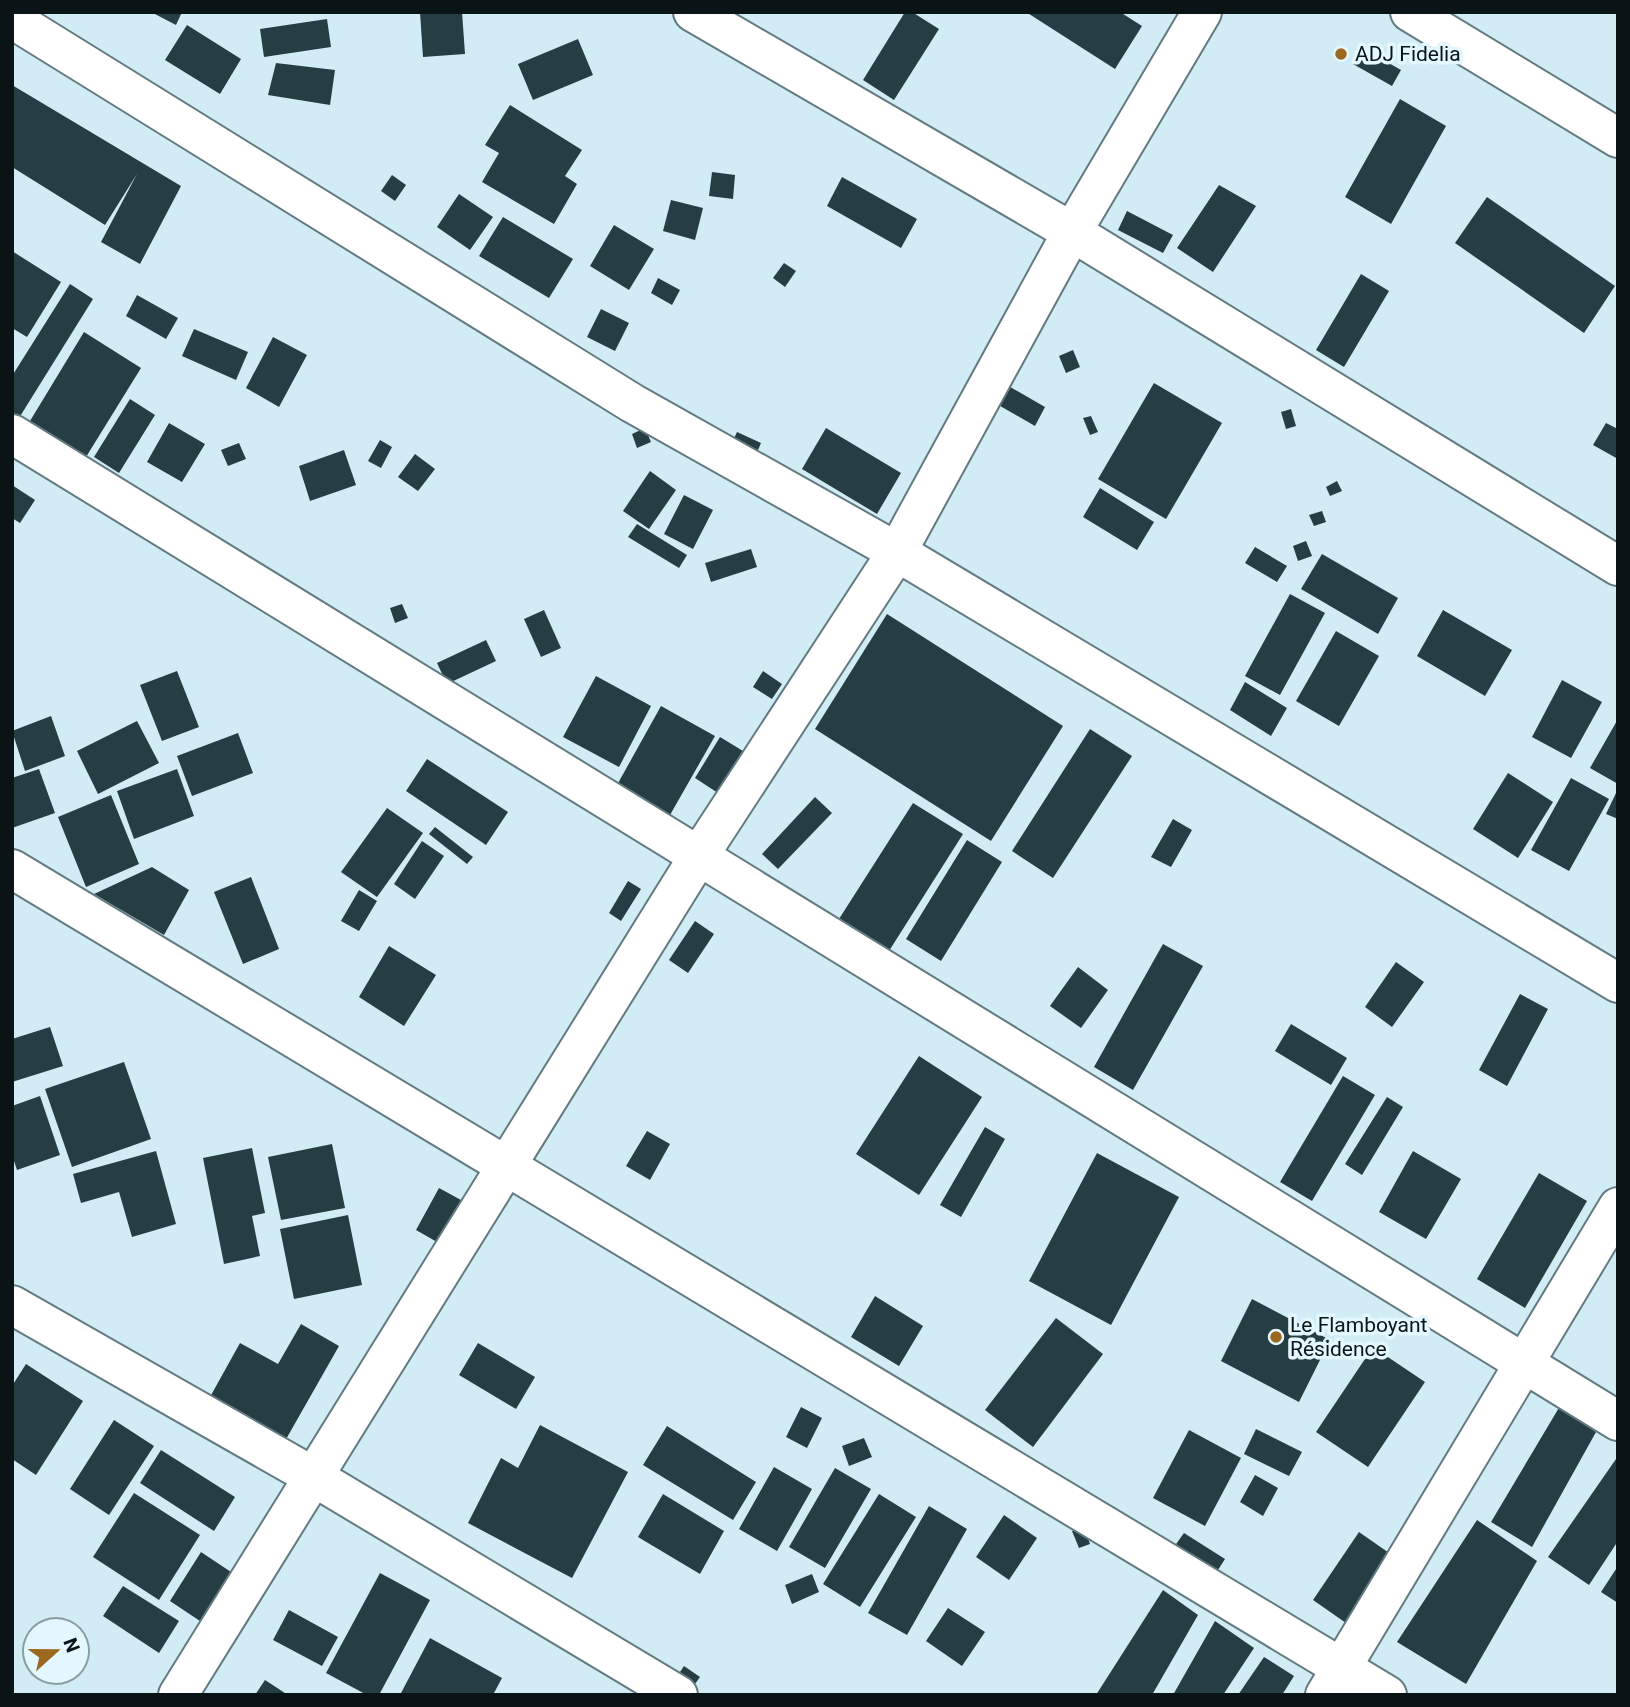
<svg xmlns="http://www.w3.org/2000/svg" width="1630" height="1707" font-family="Roboto,sans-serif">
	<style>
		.building { fill: #273d44 }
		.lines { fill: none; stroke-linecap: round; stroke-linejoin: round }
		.street-casing { stroke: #627a81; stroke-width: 42 }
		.street { stroke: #fff; stroke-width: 38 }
		.poi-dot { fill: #9c671f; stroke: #e3f8fe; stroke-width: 2.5 }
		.labels { text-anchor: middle; stroke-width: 7; stroke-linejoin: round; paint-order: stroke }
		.poi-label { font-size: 21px; fill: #0a1416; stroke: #e3f8fe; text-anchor: start }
	</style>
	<rect width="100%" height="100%" fill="#d1ecf4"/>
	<g class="building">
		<polygon points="151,12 182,12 176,25"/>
		<polygon points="420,12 462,12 465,54 423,57"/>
		<polygon points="905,12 912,12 939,29 894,100 863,80"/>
		<polygon points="1026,12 1120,12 1142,26 1115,69"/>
		<polygon points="327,19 331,47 264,57 260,29"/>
		<polygon points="187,25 241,59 220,94 165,60"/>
		<polygon points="578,39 593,75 533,100 518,64"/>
		<polygon points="1362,48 1401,70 1392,86 1353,64"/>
		<polygon points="276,63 335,70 330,105 268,95"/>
		<polygon points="12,85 181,186 140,264 101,242 137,174 105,225 12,167"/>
		<polygon points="1400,99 1446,126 1391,224 1345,197"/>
		<polygon points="510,105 582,150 565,176 577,184 554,224 482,182 499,153 485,145"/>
		<polygon points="712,172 735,175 733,199 709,196"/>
		<polygon points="392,175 406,185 395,201 381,191"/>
		<polygon points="842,177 917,219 901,248 827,206"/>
		<polygon points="1219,185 1256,206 1213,272 1177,248"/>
		<polygon points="459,194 493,217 470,250 437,227"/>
		<polygon points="1487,197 1615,286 1584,333 1455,243"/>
		<polygon points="671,200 703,208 695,240 663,231"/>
		<polygon points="1127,211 1173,235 1163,253 1118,230"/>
		<polygon points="503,217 573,259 549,298 479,256"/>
		<polygon points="614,225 654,249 629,290 590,266"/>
		<polygon points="12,251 61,282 27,337 12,328"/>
		<polygon points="784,263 796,271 785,287 773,278"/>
		<polygon points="1361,274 1389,291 1344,367 1316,350"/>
		<polygon points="658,278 680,290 672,305 651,293"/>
		<polygon points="70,284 93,299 19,418 12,414 12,376"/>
		<polygon points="137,295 178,318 166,339 126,316"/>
		<polygon points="601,309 629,323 615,351 587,337"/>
		<polygon points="194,329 248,352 236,380 182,356"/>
		<polygon points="84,332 141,368 86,457 30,421"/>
		<polygon points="273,337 307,355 279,407 246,388"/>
		<polygon points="1073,350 1080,367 1066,373 1059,356"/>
		<polygon points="1154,383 1222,423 1166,519 1098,479"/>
		<polygon points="1005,384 1045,407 1035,426 995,403"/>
		<polygon points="130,399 155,415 119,473 94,457"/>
		<polygon points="1291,409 1296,426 1286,429 1281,412"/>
		<polygon points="1091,416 1098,432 1090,435 1083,418"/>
		<polygon points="169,423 205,444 182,482 147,462"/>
		<polygon points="1606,423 1618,429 1618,459 1593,445"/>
		<polygon points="645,428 651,442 637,448 632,434"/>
		<polygon points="826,428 901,473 877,514 802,469"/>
		<polygon points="737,432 761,443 755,457 731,445"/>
		<polygon points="380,440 392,447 381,468 368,461"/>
		<polygon points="239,443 246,459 228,466 221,450"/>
		<polygon points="344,450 356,485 310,501 299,466"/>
		<polygon points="415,454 435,469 418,491 398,477"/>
		<polygon points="650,471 676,490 649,529 623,511"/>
		<polygon points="1337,481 1342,491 1330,496 1326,487"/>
		<polygon points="12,485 35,500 20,523 12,518"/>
		<polygon points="1100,488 1154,522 1137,550 1083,517"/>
		<polygon points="684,495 713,510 693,549 664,534"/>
		<polygon points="1322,511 1326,522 1314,526 1309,515"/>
		<polygon points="637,524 687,555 679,568 628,537"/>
		<polygon points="1306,541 1312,556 1298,561 1293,546"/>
		<polygon points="1255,547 1287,566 1277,582 1245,563"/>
		<polygon points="751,549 757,567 711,582 705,563"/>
		<polygon points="1322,554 1398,598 1378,634 1301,589"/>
		<polygon points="1290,594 1325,613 1280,695 1245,676"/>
		<polygon points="402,604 408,618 395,623 390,608"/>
		<polygon points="544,610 561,648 541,657 524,619"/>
		<polygon points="1443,610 1512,650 1485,696 1417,656"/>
		<polygon points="887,614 1063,726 991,841 815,729"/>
		<polygon points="1336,631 1379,656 1339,726 1296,701"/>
		<polygon points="486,640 496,661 447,684 437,663"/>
		<polygon points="177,671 199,727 162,741 140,685"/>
		<polygon points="763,671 782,684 772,699 753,687"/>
		<polygon points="596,676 651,706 619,767 563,737"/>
		<polygon points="1562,680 1602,702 1571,758 1532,737"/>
		<polygon points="1245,682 1287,708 1271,736 1230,710"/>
		<polygon points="661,706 715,736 670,815 617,785"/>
		<polygon points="51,716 65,756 25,771 12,731"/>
		<polygon points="1618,719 1618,784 1590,768"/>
		<polygon points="137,721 159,763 98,794 77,751"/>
		<polygon points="1090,729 1132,756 1053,878 1012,851"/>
		<polygon points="238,733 253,773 192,796 177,756"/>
		<polygon points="720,737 743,751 718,793 695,778"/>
		<polygon points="427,759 508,812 486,845 406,791"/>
		<polygon points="39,769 55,813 12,828 12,778"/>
		<polygon points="177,769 194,816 134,839 117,791"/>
		<polygon points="1508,773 1553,802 1518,858 1473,829"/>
		<polygon points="1571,778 1609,799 1569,871 1531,850"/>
		<polygon points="1616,793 1618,794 1618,819 1606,814"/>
		<polygon points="111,795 139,864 86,887 58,817"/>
		<polygon points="815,797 832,813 778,869 762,854"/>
		<polygon points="913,803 963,834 889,951 839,919"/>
		<polygon points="387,808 423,833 377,897 341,872"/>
		<polygon points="1173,819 1192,830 1171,867 1151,857"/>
		<polygon points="435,827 473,857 467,864 429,834"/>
		<polygon points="967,840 1002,862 941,961 906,939"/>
		<polygon points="422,841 444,856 415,899 394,884"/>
		<polygon points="152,867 189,890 164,935 94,894"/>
		<polygon points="251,877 279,949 243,964 214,892"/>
		<polygon points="628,881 641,889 621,921 609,913"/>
		<polygon points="359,890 377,901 359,931 341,921"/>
		<polygon points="695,921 714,934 688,973 669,960"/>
		<polygon points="1163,944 1203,966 1133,1090 1094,1067"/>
		<polygon points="389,946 436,975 404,1026 359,997"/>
		<polygon points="1396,962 1424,982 1392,1027 1365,1007"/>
		<polygon points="1078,967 1108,990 1081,1028 1050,1006"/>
		<polygon points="1520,994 1548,1009 1507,1086 1479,1070"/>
		<polygon points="1291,1024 1347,1058 1331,1085 1275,1051"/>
		<polygon points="50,1027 63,1066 12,1082 12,1039"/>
		<polygon points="919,1056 982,1097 919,1195 856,1154"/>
		<polygon points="124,1062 151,1139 72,1167 45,1089"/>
		<polygon points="1343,1076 1375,1095 1312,1201 1280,1182"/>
		<polygon points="40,1096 60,1155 17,1170 12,1155 12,1106"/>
		<polygon points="1387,1097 1403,1107 1362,1175 1345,1164"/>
		<polygon points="985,1127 1005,1139 961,1217 940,1205"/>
		<polygon points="647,1131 670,1144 650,1180 626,1166"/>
		<polygon points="332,1144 345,1208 281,1220 268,1157"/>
		<polygon points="252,1148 265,1213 252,1216 260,1256 224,1264 203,1158"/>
		<polygon points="156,1151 176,1224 132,1237 119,1192 81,1203 73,1174"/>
		<polygon points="1413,1151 1461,1179 1426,1239 1379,1212"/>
		<polygon points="1097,1153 1179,1197 1111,1325 1029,1281"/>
		<polygon points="1539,1173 1587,1201 1525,1308 1477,1279"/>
		<polygon points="439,1188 461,1200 437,1242 416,1230"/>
		<polygon points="348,1215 362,1285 294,1299 280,1229"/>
		<polygon points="875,1296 923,1326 899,1366 851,1337"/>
		<polygon points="1252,1299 1330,1340 1299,1402 1221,1361"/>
		<polygon points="1056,1318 1103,1354 1033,1447 985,1410"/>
		<polygon points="301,1324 339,1346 285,1441 210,1397 240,1343 278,1364"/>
		<polygon points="478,1343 535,1377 516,1409 459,1375"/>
		<polygon points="1373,1347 1425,1382 1368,1467 1316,1432"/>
		<polygon points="26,1364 83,1401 36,1475 12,1459 12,1386"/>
		<polygon points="1560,1406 1596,1432 1532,1547 1491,1522"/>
		<polygon points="801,1407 822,1418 807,1448 786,1437"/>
		<polygon points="114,1420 154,1446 109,1515 70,1489"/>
		<polygon points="540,1425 628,1472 572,1578 468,1523 501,1458 518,1468"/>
		<polygon points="667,1426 756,1482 733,1520 643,1465"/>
		<polygon points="1256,1429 1302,1452 1289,1476 1244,1454"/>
		<polygon points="1189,1430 1241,1458 1205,1526 1153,1498"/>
		<polygon points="864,1438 872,1457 849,1466 842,1446"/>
		<polygon points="161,1450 235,1497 214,1531 140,1483"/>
		<polygon points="1616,1459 1618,1541 1589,1585 1548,1557"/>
		<polygon points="774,1467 812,1489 777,1551 739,1529"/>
		<polygon points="835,1468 871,1489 825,1568 789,1547"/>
		<polygon points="1255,1475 1278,1488 1263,1516 1240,1502"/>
		<polygon points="134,1493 200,1535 159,1600 93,1557"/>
		<polygon points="663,1494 724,1531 700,1574 638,1537"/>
		<polygon points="879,1494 916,1517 860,1607 823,1584"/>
		<polygon points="929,1506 967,1529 907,1635 868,1613"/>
		<polygon points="1004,1515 1037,1538 1009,1580 976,1557"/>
		<polygon points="1477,1520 1537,1561 1466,1684 1397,1642"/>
		<polygon points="1084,1527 1090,1544 1079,1548 1072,1531"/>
		<polygon points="1359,1532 1392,1555 1346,1623 1313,1600"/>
		<polygon points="1184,1533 1225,1559 1216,1573 1174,1547"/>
		<polygon points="201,1552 237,1576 206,1625 170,1601"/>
		<polygon points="1618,1566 1618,1603 1601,1592"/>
		<polygon points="380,1573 430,1600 379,1695 367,1695 326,1673"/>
		<polygon points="812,1574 819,1592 792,1604 785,1585"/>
		<polygon points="123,1586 179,1621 159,1653 103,1616"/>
		<polygon points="1163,1590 1198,1615 1152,1695 1096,1695"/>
		<polygon points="948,1608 985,1632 962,1666 926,1641"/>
		<polygon points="289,1610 338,1637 322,1666 273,1640"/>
		<polygon points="1215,1621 1254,1648 1223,1695 1173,1695"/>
		<polygon points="430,1638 502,1678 493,1695 400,1695"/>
		<polygon points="1264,1657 1294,1676 1282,1695 1238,1695"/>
		<polygon points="684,1666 700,1677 687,1695 672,1684"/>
		<polygon points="265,1680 288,1695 255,1695"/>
	</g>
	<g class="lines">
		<defs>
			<g id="street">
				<polyline points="693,12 1072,232 1618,566"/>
				<polyline points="1410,12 1618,138"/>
				<polyline points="12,19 632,403 897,552 1618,983"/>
				<polyline points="12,434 1618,1421"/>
				<polyline points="12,869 1387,1695"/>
				<polyline points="12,1305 314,1477 678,1695"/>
				<polyline points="178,1695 700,854 897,552 1072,232 1202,12"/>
				<polyline points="1325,1695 1618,1207"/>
			</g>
		</defs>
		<use href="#street" class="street-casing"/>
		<use href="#street" class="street"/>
	</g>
	<g class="poi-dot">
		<circle cx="1341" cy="54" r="7"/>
		<circle cx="1276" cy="1337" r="7"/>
	</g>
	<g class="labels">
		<g class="poi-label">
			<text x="1355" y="61">ADJ Fidelia</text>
			<text x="1290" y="1332">Le Flamboyant<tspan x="1290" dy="24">Résidence</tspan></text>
		</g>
	</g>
	<rect width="1630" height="1707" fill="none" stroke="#0a1416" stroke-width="28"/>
	<g transform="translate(56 1651) rotate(69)"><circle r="33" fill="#e3f8fe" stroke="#8c9da1" stroke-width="2"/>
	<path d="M0-5L12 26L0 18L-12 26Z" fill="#9c671f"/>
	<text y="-10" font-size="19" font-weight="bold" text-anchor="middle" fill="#0a1416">N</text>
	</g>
</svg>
